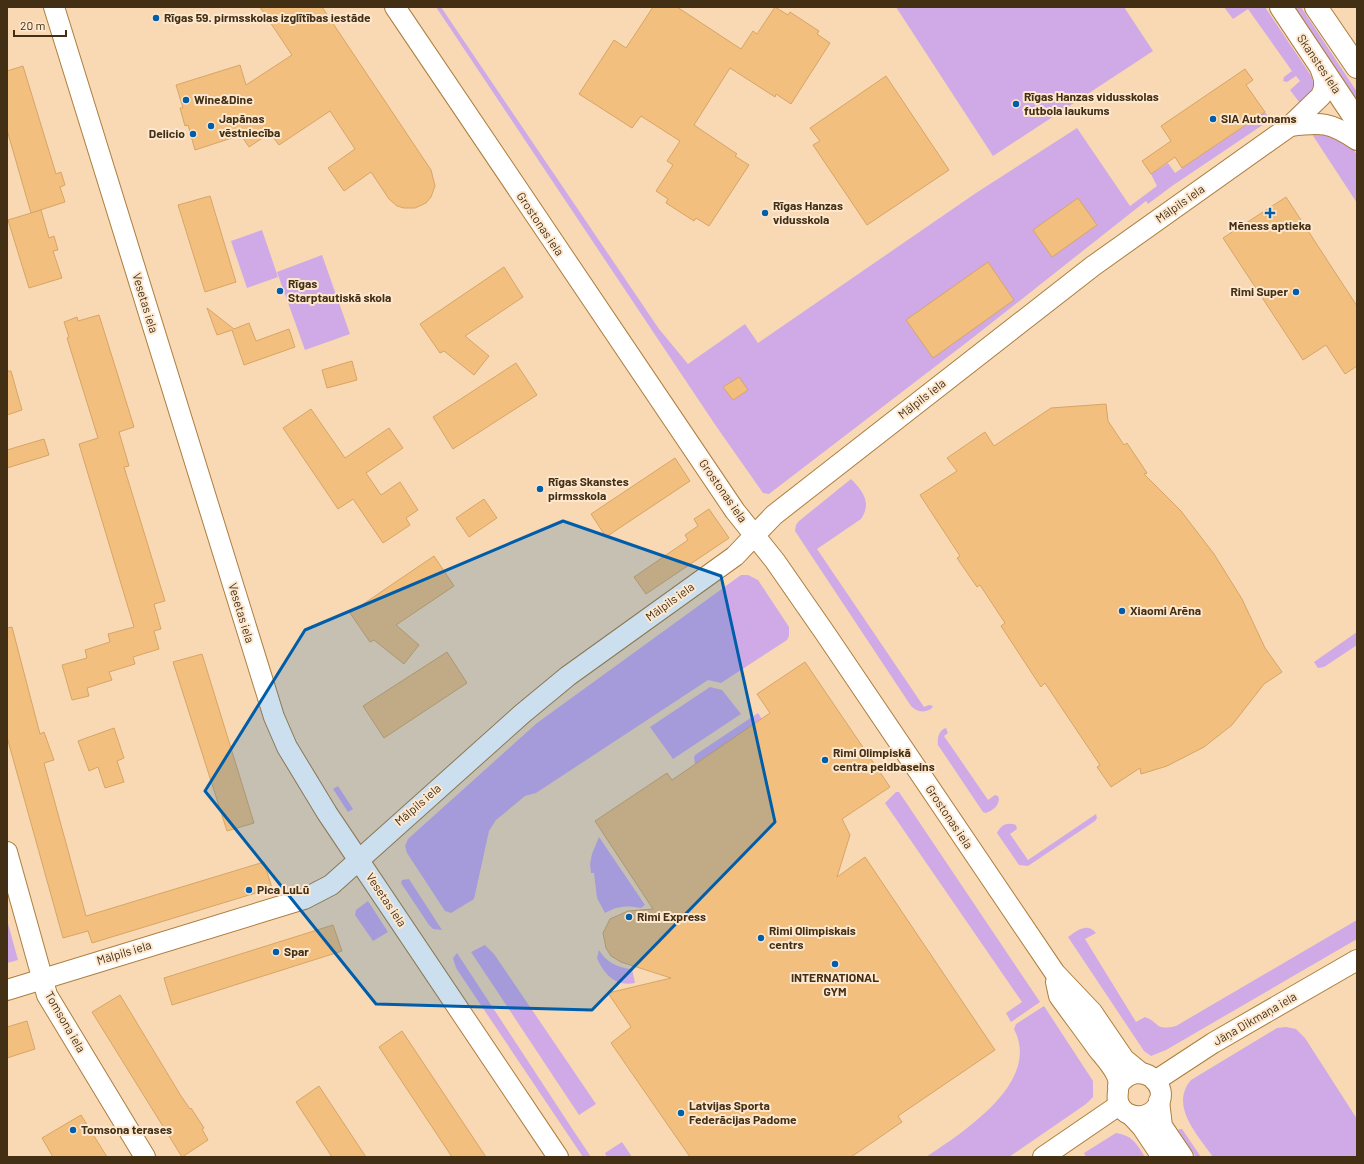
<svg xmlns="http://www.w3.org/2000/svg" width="1364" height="1164" font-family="Barlow,sans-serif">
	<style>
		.green { fill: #cfaae6 }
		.building { fill: #f2bf7f; stroke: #d7a565 }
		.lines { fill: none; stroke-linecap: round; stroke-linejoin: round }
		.minor-casing { stroke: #ad7e3e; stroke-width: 22 }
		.secondary-casing { stroke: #ad7e3e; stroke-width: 24 }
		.minor { stroke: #fff; stroke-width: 20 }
		.secondary { stroke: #fff; stroke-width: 22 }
		.marked { fill: #005daa; fill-opacity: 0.2; stroke: #005daa; stroke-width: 3; stroke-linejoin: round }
		.poi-dot { fill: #005daa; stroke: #fde8cf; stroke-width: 1.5 }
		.labels { text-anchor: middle; stroke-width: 4; stroke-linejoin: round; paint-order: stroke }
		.poi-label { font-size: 12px; font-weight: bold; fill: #432f14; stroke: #fde8cf; text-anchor: start }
		.street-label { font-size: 12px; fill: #432f14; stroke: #fde8cf }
	</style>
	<rect width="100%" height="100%" fill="#f8d9b4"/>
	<g class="green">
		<polygon points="436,7 441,7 659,329 688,364 745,324 758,343 976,193 1077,128 1130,206 1157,186 1151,174 1168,163 1175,173 1265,112 1270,120 1172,186 1148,204 1146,201 975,336 769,494 763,493 716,426"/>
		<polygon points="896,7 1124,7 1153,51 993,156"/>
		<path d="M1224,7H1265L1312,77C1315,91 1312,96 1303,107L1290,90L1300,81L1296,76L1287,82L1283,81L1284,77L1292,71L1248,9L1233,19Z"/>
		<polygon points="1293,7 1301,7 1357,92 1357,102"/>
		<polygon points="1320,129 1352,147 1357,155 1357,203 1310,131"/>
		<polygon points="262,230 278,277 247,288 231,241"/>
		<polygon points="322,255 350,334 305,350 277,272"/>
		<path d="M851,479C863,491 872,503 861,519L817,549L924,707L929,705L933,706L931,709C923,713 917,712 911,706L795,531L796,525L799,521Z"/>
		<polygon points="741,575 748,575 758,580 789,627 789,636 787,640 721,683 708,680 536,793 525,796 496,820 489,831 474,899 451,913 445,911 407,853 405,846 408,839 537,723"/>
		<polygon points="1357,632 1357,645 1324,667 1318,668 1314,662"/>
		<polygon points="710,687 722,690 741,714 673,759 650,727"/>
		<polygon points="758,713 767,727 754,724 695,764 694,758 695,755"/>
		<path d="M946,728L948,733L944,736L988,800L995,795L998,796L999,799C998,807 993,810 986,813L983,812L938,745C937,738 939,730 946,728Z"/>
		<polygon points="338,786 353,809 348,812 333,789"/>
		<polygon points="896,792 899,792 1040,1002 1011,1022 1006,1013 1022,1002 885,803"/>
		<path d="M1096,814L1097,818L1095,821L1028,866L1019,865L997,833C1001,825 1007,822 1016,825L1017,829L1010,834L1028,860Z"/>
		<path d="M599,837L645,905L641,908C627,905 617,906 605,913L597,898L594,873H591L590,864L592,854Z"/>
		<polygon points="409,879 442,930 433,929 429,925 401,883 402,880"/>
		<polygon points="368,901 388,932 373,941 355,915 356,910"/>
		<polygon points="7,920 18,960 7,963"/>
		<path d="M1357,920V939L1166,1050L1151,1056L1144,1051L1068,937C1077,931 1087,922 1096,933L1085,939L1136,1022L1145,1017C1161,1023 1154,1031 1176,1026Z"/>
		<polygon points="485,945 494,954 596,1104 579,1115 471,952"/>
		<path d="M599,950C606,962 618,968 632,969L635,983C615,987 604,974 597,958Z"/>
		<polygon points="457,953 573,1130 591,1157 583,1157 456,968 453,958"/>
		<path d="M1044,1006L1093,1081V1097L1086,1104L1009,1157H926C963,1132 1042,1082 1014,1029L1016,1024Z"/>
		<path d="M1286,1027L1296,1029L1305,1038L1357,1119V1157H1213C1198,1135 1169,1106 1191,1080L1277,1028Z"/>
		<polygon points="1180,1129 1182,1129 1201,1157 1196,1157 1178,1130"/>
		<path d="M1116,1133C1133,1136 1136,1143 1145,1157H1086L1084,1153Z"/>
		<polygon points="622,1142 632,1157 607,1157 605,1153"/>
	</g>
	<g class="building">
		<polygon points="260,7 322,7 431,170 435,186 431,197 426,203 415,208 404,208 397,206 389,199 371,172 344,191 328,168 355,149 330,111 279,145 270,133 249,147 241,135 195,150 188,125 185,126 180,108 183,108 176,85 240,65 246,85 292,55"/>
		<polygon points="653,7 677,7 741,49 753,31 757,34 775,7 788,15 790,12 819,31 817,34 830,43 791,104 776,94 775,97 730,68 694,125 737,154 735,156 749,165 709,226 696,218 694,221 666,203 668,199 656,191 673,165 667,161 680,141 641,116 632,128 579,94 614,40 626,48"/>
		<polygon points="23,66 56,174 61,172 65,185 60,187 65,202 31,213 7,130 7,71"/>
		<polygon points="1245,69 1253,80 1246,85 1265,112 1182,168 1175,157 1151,174 1142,161 1171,141 1161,126"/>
		<polygon points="886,76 949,170 867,225 813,145 820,141 810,128"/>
		<polygon points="210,196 236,282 205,292 178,205"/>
		<polygon points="1286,197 1357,306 1357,366 1345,374 1326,345 1303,360 1223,238"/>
		<polygon points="1078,198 1097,225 1052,257 1033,230"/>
		<polygon points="41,210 49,238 54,236 58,250 53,251 62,278 29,288 8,220"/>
		<polygon points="988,262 1014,300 933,358 906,320"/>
		<polygon points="504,267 523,297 465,336 489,356 474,375 444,351 440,353 420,324"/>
		<polygon points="207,308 234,329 249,323 256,341 289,329 295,347 244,365 232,330 217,335"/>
		<polygon points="99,315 134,427 119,432 129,466 124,467 165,601 154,604 161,629 154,631 159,649 133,657 135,664 109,672 112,680 87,688 89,696 72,700 62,665 87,658 85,650 110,642 108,634 134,627 79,444 98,438 67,338 69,337 64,322 77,317 78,321"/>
		<polygon points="352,361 357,380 327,388 322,370"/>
		<polygon points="516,363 537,395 453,449 433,417"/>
		<polygon points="7,371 11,371 22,410 7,415"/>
		<polygon points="739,377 748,390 733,400 723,387"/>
		<polygon points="1106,404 1108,421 1124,445 1127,443 1147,473 1144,474 1181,511 1214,554 1242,599 1265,648 1282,672 1264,684 1232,725 1204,747 1167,766 1141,774 1140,768 1111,787 1097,767 1100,765 1045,683 1041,687 1001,626 1005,623 980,585 977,587 957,558 960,556 920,495 957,471 947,458 985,432 994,446 1051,408"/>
		<polygon points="311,409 345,458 389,428 403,448 366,473 381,495 400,482 418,510 406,518 410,525 383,543 353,499 338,509 283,428"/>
		<polygon points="44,439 49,455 7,468 7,450"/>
		<polygon points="675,458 690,481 606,537 591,514"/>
		<polygon points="484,499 497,518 469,537 456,518"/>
		<polygon points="709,509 729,538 646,594 634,577 688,540 685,535 698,526 694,519"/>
		<polygon points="434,556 454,586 396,625 419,645 404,664 374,640 370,642 350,613"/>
		<polygon points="12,627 40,734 44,732 54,760 44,763 86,916 264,862 272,888 92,943 88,931 63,938 7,737 7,628"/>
		<polygon points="447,652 467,683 384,738 363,706"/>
		<polygon points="202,654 254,823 227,831 173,662"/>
		<polygon points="805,662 890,787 842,819 850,835 837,877 865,857 995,1050 898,1116 902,1122 851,1157 690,1157 611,1043 631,1027 608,993 671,978 621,962 611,956 606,948 603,933 610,919 628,911 653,909 595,821 667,773 672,780 770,713 757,694"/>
		<polygon points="114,728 124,758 117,761 124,782 105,788 98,767 89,771 78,741"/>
		<polygon points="333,925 342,951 172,1005 164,978"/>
		<polygon points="120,995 181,1096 190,1109 191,1108 204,1128 202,1129 208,1140 182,1157 92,1012"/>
		<polygon points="27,1021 35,1049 7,1058 7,1027"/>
		<polygon points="402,1031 486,1157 452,1157 379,1047"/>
		<polygon points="319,1086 366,1157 332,1157 296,1102"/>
		<polygon points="81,1115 107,1157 53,1157 42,1138"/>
	</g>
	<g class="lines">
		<defs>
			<g id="minor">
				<polyline points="54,7 274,717 287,747 327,813 558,1157"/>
				<polyline points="395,7 735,511 775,561 825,633 1055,973 1092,1012 1124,1059 1141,1073"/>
				<path d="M1290,126C1322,122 1330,122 1357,140"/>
				<polyline points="7,852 47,995 145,1157"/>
				<path d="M1056,982L1059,996C1072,1014 1085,1031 1097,1048C1104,1057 1113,1066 1117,1076C1122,1088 1112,1099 1123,1110C1132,1119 1148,1118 1156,1108C1174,1085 1138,1056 1118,1086"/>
				<polyline points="7,990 304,899 331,885 522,714 568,676 735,556 774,515 1093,266 1290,126 1321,96 1324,88 1324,79 1320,67"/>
				<polyline points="1155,1081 1213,1043 1357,960"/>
				<polyline points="1159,1101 1162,1126 1183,1157"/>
				<polyline points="1131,1115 1142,1127 1162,1157"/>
				<polyline points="1043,1157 1119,1105"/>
			</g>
			<g id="secondary">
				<polyline points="1281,7 1357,121"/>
				<polyline points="1316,7 1357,67"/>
			</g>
		</defs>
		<use href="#minor" class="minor-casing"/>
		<use href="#secondary" class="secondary-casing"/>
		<use href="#minor" class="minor"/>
		<use href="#secondary" class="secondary"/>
	</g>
	<path class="marked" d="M563,521L721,576L775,822L592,1010L376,1004L205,791L305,630Z"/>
	<g class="poi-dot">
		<circle cx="156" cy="18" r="4"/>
		<circle cx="186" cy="100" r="4"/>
		<circle cx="1016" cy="104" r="4"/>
		<circle cx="1213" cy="119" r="4"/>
		<circle cx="211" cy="126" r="4"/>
		<circle cx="193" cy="134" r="4"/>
		<circle cx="765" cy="213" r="4"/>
		<path d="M1268 207h4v4h4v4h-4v4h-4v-4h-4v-4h4z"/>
		<circle cx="280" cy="291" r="4"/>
		<circle cx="1296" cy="292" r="4"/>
		<circle cx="540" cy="489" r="4"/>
		<circle cx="1122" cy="611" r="4"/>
		<circle cx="825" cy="760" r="4"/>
		<circle cx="249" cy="890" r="4"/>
		<circle cx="629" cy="917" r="4"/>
		<circle cx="761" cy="938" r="4"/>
		<circle cx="276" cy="952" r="4"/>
		<circle cx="835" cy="964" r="4"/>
		<circle cx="681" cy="1113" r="4"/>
		<circle cx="73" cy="1130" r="4"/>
	</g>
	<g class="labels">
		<g class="poi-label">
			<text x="164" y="22">Rīgas 59. pirmsskolas izglītības iestāde</text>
			<text x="1024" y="101">Rīgas Hanzas vidusskolas<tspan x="1024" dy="14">futbola laukums</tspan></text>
			<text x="194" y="104">Wine&amp;Dine</text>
			<text x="219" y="123">Japānas<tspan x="219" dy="14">vēstniecība</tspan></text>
			<text x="1221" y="123">SIA Autonams</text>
			<text x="185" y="138" text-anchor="end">Delicio</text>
			<text x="773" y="210">Rīgas Hanzas<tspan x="773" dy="14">vidusskola</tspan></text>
			<text x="1270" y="230" text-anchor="middle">Mēness aptieka</text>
			<text x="288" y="288">Rīgas<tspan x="288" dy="14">Starptautiskā skola</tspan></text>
			<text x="1288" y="296" text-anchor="end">Rimi Super</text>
			<text x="548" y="486">Rīgas Skanstes<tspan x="548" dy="14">pirmsskola</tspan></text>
			<text x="1130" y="615">Xiaomi Arēna</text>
			<text x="833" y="757">Rimi Olimpiskā<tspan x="833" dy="14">centra peldbaseins</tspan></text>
			<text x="257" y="894">Pica LuLū</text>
			<text x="637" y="921">Rimi Express</text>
			<text x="769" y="935">Rimi Olimpiskais<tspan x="769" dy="14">centrs</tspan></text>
			<text x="284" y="956">Spar</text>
			<text x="835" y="982" text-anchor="middle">INTERNATIONAL<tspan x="835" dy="14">GYM</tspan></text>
			<text x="689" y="1110">Latvijas Sporta<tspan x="689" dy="14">Federācijas Padome</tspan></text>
			<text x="81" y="1134">Tomsona terases</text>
		</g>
		<g class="street-label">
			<text transform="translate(1319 64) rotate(56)" y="4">Skanstes iela</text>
			<text transform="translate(1180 204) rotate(-35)" y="4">Mālpils iela</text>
			<text transform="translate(540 224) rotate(56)" y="4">Grostonas iela</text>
			<text transform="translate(145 303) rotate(73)" y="4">Vesetas iela</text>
			<text transform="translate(922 399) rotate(-38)" y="4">Mālpils iela</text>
			<text transform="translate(723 491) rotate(55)" y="4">Grostonas iela</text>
			<text transform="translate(670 602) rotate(-36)" y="4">Mālpils iela</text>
			<text transform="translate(241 613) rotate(73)" y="4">Vesetas iela</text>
			<text transform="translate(418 805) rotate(-41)" y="4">Mālpils iela</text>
			<text transform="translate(949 817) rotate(56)" y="4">Grostonas iela</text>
			<text transform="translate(386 900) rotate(56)" y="4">Vesetas iela</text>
			<text transform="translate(124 953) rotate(-17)" y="4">Mālpils iela</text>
			<text transform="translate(1255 1019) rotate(-30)" y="4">Jāņa Dikmaņa iela</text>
			<text transform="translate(65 1022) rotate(60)" y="4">Tomsona iela</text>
		</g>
	</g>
	<rect width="1364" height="1164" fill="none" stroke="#432f14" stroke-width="16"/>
	<path d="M14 30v6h52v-6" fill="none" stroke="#432f14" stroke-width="2"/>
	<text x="20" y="30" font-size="12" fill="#432f14" stroke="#fde8cf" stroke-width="3" paint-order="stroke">20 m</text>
</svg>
